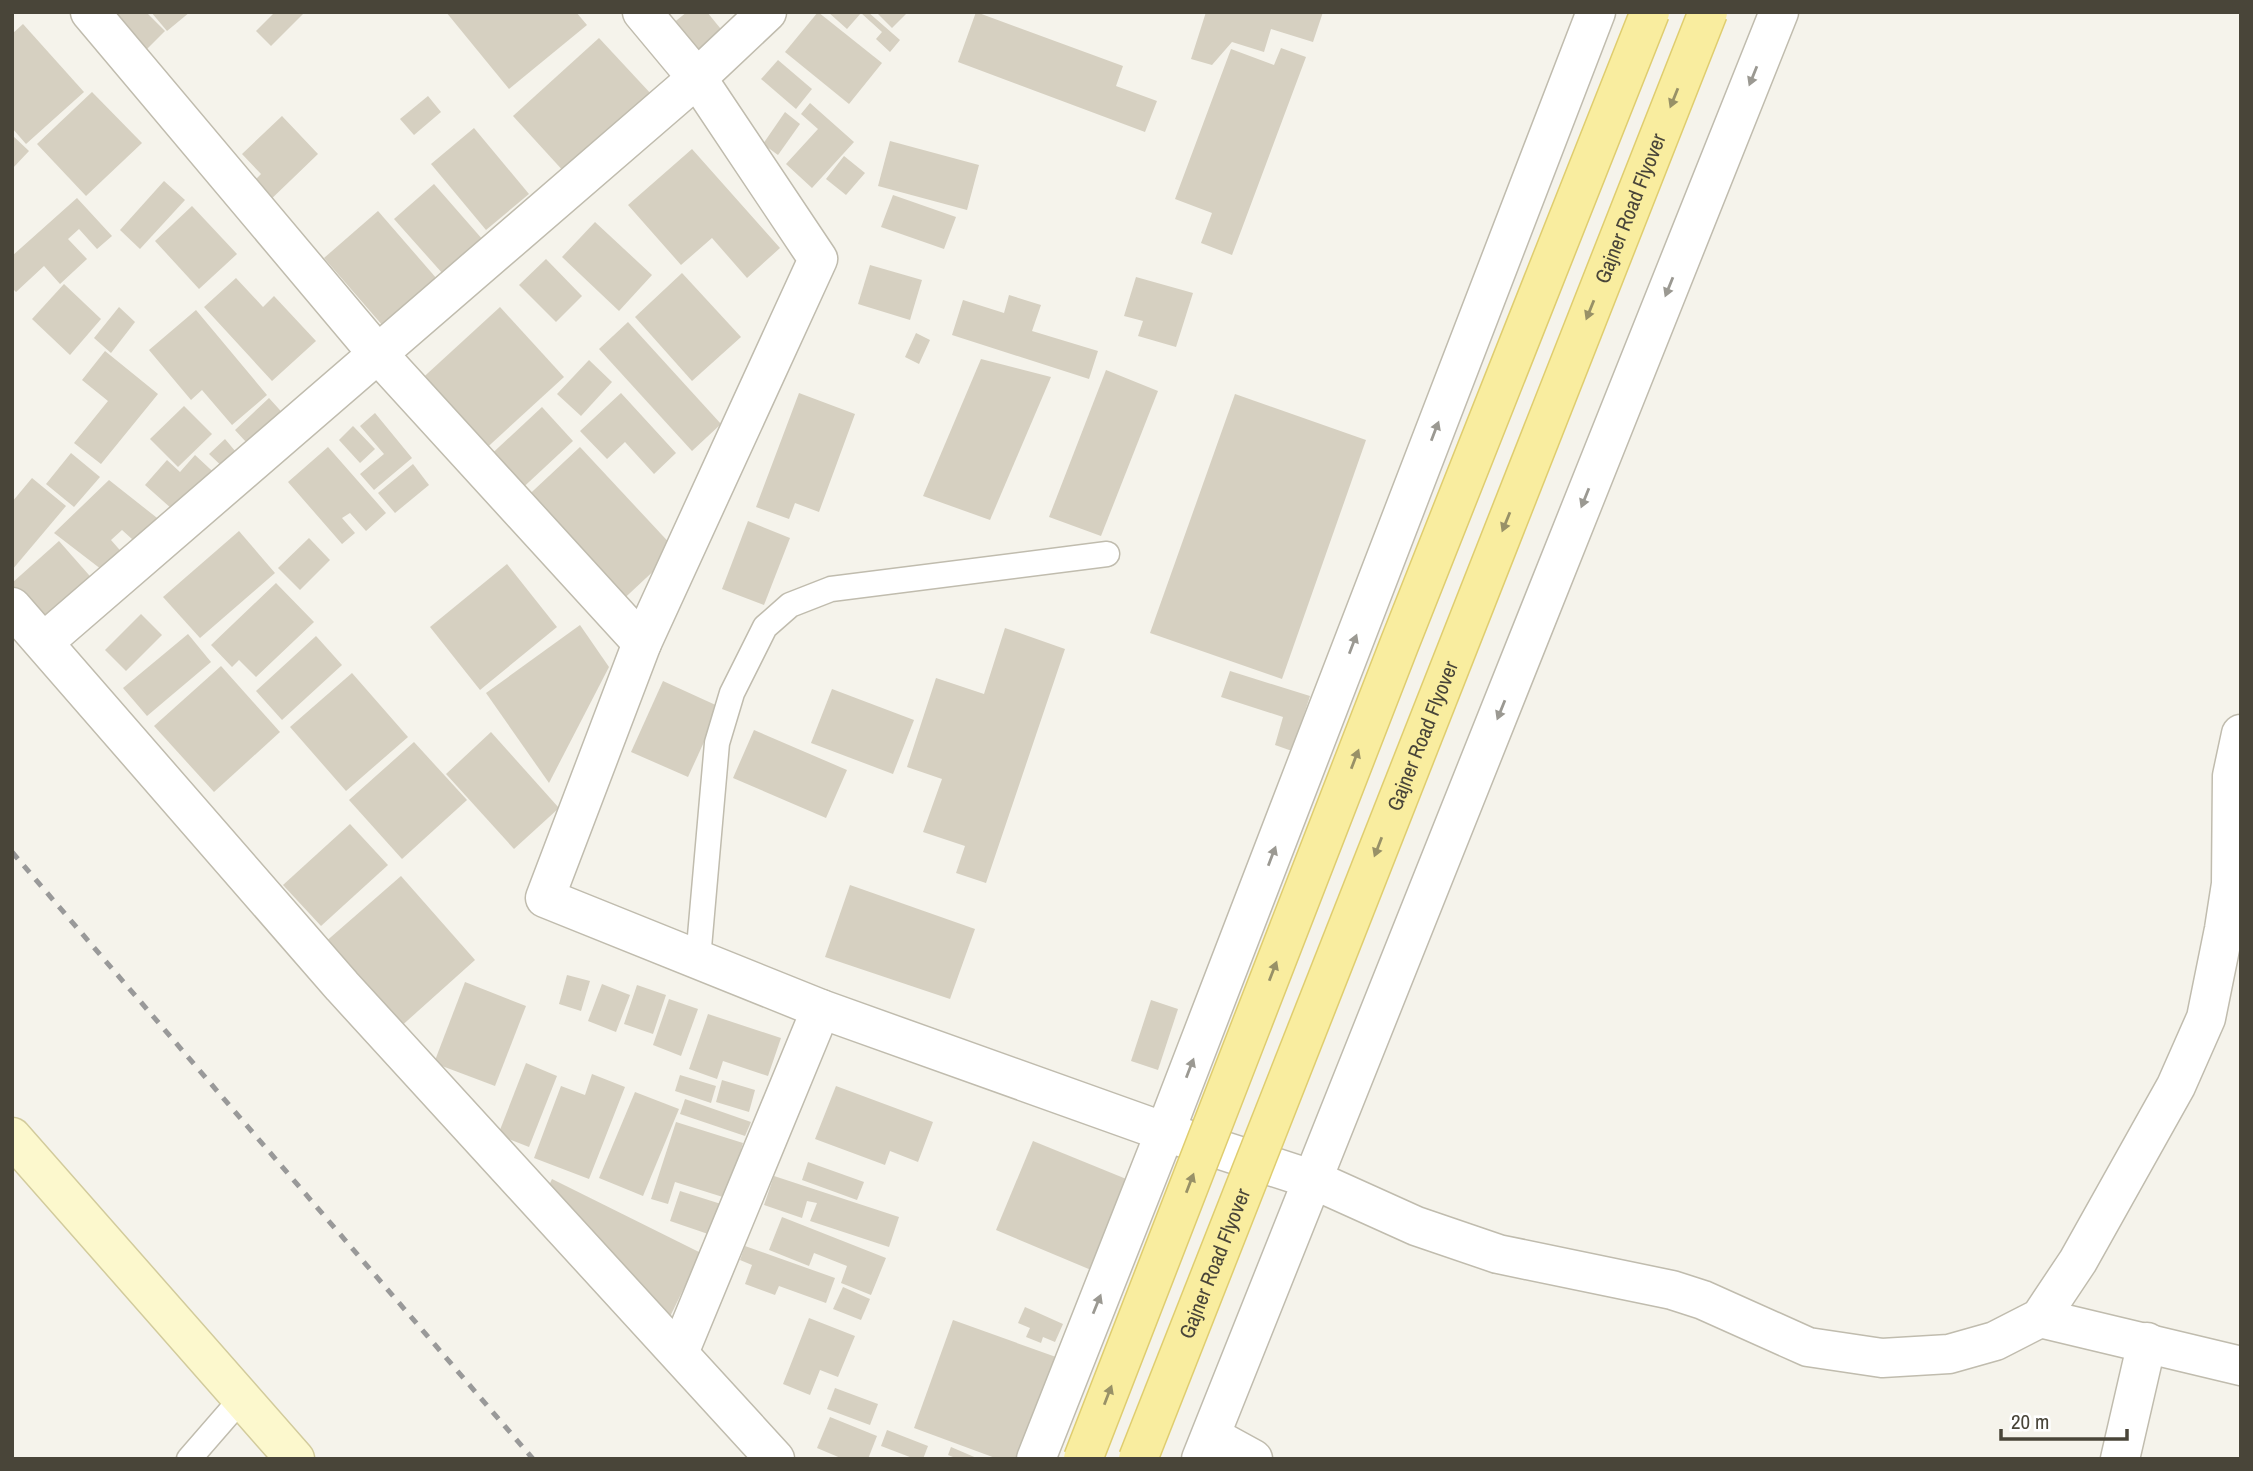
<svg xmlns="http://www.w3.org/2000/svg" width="2253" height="1471" font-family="'Archivo Narrow',sans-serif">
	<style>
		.building { fill: #d6d0c1 }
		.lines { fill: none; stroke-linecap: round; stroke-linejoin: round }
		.lane-casing { stroke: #c0bcae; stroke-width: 27 }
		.street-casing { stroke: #c0bcae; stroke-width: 41 }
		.secondary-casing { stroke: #d2cb9c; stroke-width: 41 }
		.lane { stroke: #fff; stroke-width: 24 }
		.street { stroke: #fff; stroke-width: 38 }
		.secondary { stroke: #fcf8cd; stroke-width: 38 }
		.rail { stroke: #999; stroke-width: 5; stroke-dasharray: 9 9; stroke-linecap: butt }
		.primary-bridge-casing { stroke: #dfcd6f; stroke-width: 41; stroke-linecap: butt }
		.primary-bridge { stroke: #f9ed9f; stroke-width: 38 }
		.oneway { fill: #9b9992 }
		.oneway2 { fill: #989167 }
		.labels { text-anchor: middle; stroke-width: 7; stroke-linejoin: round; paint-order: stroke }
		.street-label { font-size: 21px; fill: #494539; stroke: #fff }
	</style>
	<rect width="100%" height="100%" fill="#f5f3eb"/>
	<g class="building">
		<polygon points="119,12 146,12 165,31 139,57 107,25"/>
		<polygon points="151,12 190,12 167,31"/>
		<polygon points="275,12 305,12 271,46 256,31"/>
		<polygon points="446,12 576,12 587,25 509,89"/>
		<polygon points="687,12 707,12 729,39 701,61 672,24"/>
		<polygon points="818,12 882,63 849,104 785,52"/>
		<polygon points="828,12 868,12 900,40 890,52 876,39 882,32 861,13 847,29"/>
		<polygon points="876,12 908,12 892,28"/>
		<polygon points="976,12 1123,66 1116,86 1157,101 1145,132 958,62"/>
		<polygon points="1206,12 1323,12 1313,42 1271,29 1264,52 1232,42 1212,65 1191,59"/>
		<polygon points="23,24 84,92 26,144 12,128 12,34"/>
		<polygon points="599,38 652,95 566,174 513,116"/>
		<polygon points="1281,48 1306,57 1232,255 1201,243 1212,213 1175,199 1231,49 1274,65"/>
		<polygon points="778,60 812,89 796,109 761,79"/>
		<polygon points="92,92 142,143 86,196 37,144"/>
		<polygon points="428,96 441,112 414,135 400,119"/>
		<polygon points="810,103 854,142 812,188 786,164 818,129 801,114"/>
		<polygon points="785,112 800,124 778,155 763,144"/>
		<polygon points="282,116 318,154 264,206 247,188 261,174 242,154"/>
		<polygon points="474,128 529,194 486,230 431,164"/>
		<polygon points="12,135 29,151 12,169"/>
		<polygon points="890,141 979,165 967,210 878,186"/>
		<polygon points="692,149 780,248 747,278 712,238 681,265 628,205"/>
		<polygon points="844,156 865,173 846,195 826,179"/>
		<polygon points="164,181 185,200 140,249 120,230"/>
		<polygon points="434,184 483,240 443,274 394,219"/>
		<polygon points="893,195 956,217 944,249 881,227"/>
		<polygon points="77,198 112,236 97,249 79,229 68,239 87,259 60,284 44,266 16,292 12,288 12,256"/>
		<polygon points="192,206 237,254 199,289 155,241"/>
		<polygon points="378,211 437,279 383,326 324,258"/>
		<polygon points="595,222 652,275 619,311 562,257"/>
		<polygon points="546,259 582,296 556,322 519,285"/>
		<polygon points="870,265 922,280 910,320 858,304"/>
		<polygon points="682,273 741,337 692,381 635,317"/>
		<polygon points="1136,277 1193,293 1176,347 1138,336 1143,321 1124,316"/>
		<polygon points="236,278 263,307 274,296 316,341 272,381 204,307"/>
		<polygon points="64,284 101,319 70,355 32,319"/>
		<polygon points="1009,295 1041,305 1032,331 1098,351 1089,379 952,335 963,300 1004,313"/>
		<polygon points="119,307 135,322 111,353 94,338"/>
		<polygon points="500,307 564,377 480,454 416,384"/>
		<polygon points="196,310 267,395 232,425 202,390 191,400 149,350"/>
		<polygon points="628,322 721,424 692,451 599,349"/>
		<polygon points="916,333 930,340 919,364 905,357"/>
		<polygon points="105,351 158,394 101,464 74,443 108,401 82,380"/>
		<polygon points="981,359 1051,377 990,520 923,496"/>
		<polygon points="589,360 612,382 581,416 557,394"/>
		<polygon points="1106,370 1158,391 1101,536 1049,517"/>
		<polygon points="621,393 676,453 654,474 625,442 607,459 580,431"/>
		<polygon points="799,393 855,414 819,512 795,503 789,519 756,507"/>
		<polygon points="1235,394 1366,440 1282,679 1150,633"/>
		<polygon points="269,398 288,419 229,473 209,454 225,439 236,452 246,442 235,430"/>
		<polygon points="184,406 212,434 178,467 150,439"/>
		<polygon points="542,407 573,441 515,495 484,461"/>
		<polygon points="375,413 412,458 374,490 360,474 384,454 360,426"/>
		<polygon points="353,426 375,449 360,463 339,440"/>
		<polygon points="328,447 386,513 366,531 350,513 342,518 355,533 342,544 288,482"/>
		<polygon points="580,447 676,550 615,607 519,504"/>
		<polygon points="71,453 100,477 74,507 46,484"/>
		<polygon points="195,455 223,481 181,517 145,485 167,460 180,472"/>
		<polygon points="413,464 429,485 395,513 378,493"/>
		<polygon points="32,478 66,506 12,570 12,502"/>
		<polygon points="109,480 166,525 142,548 122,530 111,540 125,556 110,576 54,533"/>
		<polygon points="748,521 790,538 764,605 722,589"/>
		<polygon points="239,531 275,573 200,638 163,597"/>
		<polygon points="309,538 330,560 300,590 278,568"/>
		<polygon points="59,541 96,583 47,626 12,587 12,583"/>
		<polygon points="507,564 557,627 480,690 430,627"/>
		<polygon points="276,583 314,622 256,677 239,660 232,667 211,645"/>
		<polygon points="141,614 162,635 126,671 105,650"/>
		<polygon points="580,625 609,667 549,783 486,693"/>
		<polygon points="1005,628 1065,649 986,883 956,873 965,846 923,832 942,779 907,767 936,678 984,694"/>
		<polygon points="188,634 211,662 147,716 123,688"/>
		<polygon points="316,636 342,665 282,720 256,691"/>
		<polygon points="221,666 280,732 214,792 154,726"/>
		<polygon points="1230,671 1310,696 1292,751 1275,745 1283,717 1221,697"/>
		<polygon points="352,673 408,737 346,791 290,727"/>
		<polygon points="663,681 720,707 688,777 631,752"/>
		<polygon points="832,689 914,720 893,774 811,743"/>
		<polygon points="754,730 847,770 826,818 733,778"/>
		<polygon points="491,732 559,808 514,849 446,774"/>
		<polygon points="414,742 467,800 402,859 349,800"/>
		<polygon points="350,824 388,865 321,926 283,885"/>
		<polygon points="401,876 475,960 398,1029 323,944"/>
		<polygon points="850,885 975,929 950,999 825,957"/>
		<polygon points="567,975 590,981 581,1011 559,1004"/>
		<polygon points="465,982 526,1006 495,1086 434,1063"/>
		<polygon points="602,984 630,995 616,1032 588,1021"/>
		<polygon points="637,985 666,995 653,1034 624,1024"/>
		<polygon points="669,999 698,1009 681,1056 653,1045"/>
		<polygon points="1151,1000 1178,1009 1158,1070 1131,1061"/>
		<polygon points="708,1014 781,1038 768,1076 723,1061 717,1079 689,1069"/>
		<polygon points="526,1063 557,1076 529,1147 498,1135"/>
		<polygon points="592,1074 625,1087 589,1179 534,1158 561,1086 585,1095"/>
		<polygon points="680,1075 716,1086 711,1103 675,1091"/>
		<polygon points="722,1080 755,1090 749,1112 716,1102"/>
		<polygon points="836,1086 933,1122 918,1162 890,1151 885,1165 815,1139"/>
		<polygon points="635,1092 679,1109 643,1196 599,1178"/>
		<polygon points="685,1099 751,1122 745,1136 680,1114"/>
		<polygon points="676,1122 743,1143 726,1198 675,1182 668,1204 651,1199"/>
		<polygon points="1033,1141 1141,1185 1103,1275 996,1230"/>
		<polygon points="808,1162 864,1182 857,1200 802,1180"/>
		<polygon points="774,1176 899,1217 889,1247 810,1221 817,1203 807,1201 802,1218 764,1205"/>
		<polygon points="552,1179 701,1253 664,1329 541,1202"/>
		<polygon points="680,1191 721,1204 711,1235 670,1221"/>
		<polygon points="782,1217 886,1258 871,1295 841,1283 847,1266 814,1253 809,1266 769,1250"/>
		<polygon points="745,1246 835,1278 826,1303 779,1286 775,1295 745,1284 752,1265 740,1260"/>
		<polygon points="843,1287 870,1299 861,1320 833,1309"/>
		<polygon points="1025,1307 1063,1324 1055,1342 1043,1337 1041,1343 1026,1337 1030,1328 1018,1323"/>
		<polygon points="809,1318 855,1336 838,1377 820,1370 810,1395 783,1384"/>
		<polygon points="953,1320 1056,1357 1019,1459 998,1459 914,1428"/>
		<polygon points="835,1388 878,1404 870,1425 827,1409"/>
		<polygon points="830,1417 877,1436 868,1459 843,1459 817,1448"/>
		<polygon points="887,1430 928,1446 923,1459 915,1459 881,1446"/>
		<polygon points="951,1447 979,1459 958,1459 948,1455"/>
	</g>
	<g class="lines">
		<defs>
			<g id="lane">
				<polyline points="698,959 717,743 732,693 765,627 790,605 831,589 1107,554"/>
				<polyline points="189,1459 242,1398"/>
			</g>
			<g id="street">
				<polyline points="90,12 377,353 642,643 545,898 821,1009 1165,1132 1314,1180 1416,1226 1498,1254 1672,1290 1703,1300 1808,1347 1882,1358 1949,1354 1995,1341 2040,1318 2078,1261 2176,1086 2206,1018 2224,929 2231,884 2232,776 2241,734"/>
				<polyline points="642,12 697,78 818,259 642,643"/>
				<polyline points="12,607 342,986 775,1459"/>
				<polyline points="44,642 697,78 767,12"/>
				<polyline points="2040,1318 2241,1366"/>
				<polyline points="679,1353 821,1009"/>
				<polyline points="1211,1436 1253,1459"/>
				<polyline points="1036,1459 1165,1132 1596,12"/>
				<polyline points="1201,1459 1779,12"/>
				<polyline points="2120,1459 2147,1342"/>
			</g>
			<polyline id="secondary" points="12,1137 295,1459"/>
		</defs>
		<use href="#lane" class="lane-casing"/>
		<use href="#street" class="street-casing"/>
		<use href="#secondary" class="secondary-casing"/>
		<use href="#lane" class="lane"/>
		<use href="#street" class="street"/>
		<use href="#secondary" class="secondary"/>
		<polyline class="rail" points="12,852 533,1459"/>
		<defs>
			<g id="primary-bridge">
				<polyline points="1083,1459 1399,645 1650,12"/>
				<path id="s1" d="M1138,1459L1708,12"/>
			</g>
		</defs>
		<use href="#primary-bridge" class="primary-bridge-casing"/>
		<use href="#primary-bridge" class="primary-bridge"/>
	</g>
	<defs><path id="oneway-solid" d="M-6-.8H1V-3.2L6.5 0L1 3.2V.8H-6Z" transform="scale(1.75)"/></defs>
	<g class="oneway">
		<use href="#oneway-solid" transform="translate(1753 76) rotate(112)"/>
		<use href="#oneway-solid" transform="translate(1669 287) rotate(112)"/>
		<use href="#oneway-solid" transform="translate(1435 431) rotate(-69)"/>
		<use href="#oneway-solid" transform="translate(1585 498) rotate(112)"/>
		<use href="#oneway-solid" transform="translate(1353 644) rotate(-69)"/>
		<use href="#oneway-solid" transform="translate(1501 710) rotate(112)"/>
		<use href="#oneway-solid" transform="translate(1272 856) rotate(-69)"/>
		<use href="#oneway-solid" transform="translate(1190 1068) rotate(-69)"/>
		<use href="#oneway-solid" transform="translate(1097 1304) rotate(-68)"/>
	</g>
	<g class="oneway2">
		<use href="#oneway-solid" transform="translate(1674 98) rotate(112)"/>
		<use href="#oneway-solid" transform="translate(1590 310) rotate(112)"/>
		<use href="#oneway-solid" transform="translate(1506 522) rotate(112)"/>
		<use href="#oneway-solid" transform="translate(1355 759) rotate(-69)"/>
		<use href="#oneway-solid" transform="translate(1378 847) rotate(111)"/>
		<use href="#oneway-solid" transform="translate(1273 971) rotate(-69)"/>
		<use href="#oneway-solid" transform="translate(1190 1183) rotate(-69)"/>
		<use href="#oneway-solid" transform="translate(1108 1395) rotate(-69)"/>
	</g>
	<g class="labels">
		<g class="street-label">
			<text dy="7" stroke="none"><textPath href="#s1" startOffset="1344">Gajner Road Flyover</textPath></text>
			<text dy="7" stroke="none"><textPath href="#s1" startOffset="777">Gajner Road Flyover</textPath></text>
			<text dy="7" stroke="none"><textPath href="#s1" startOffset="210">Gajner Road Flyover</textPath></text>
		</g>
	</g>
	<rect width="2253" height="1471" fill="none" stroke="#494539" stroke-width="28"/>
	<path d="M2001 1429v10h126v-10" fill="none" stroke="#494539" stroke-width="3.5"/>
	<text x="2011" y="1429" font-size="21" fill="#494539" stroke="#ffffff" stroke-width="5" paint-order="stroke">20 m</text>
</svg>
